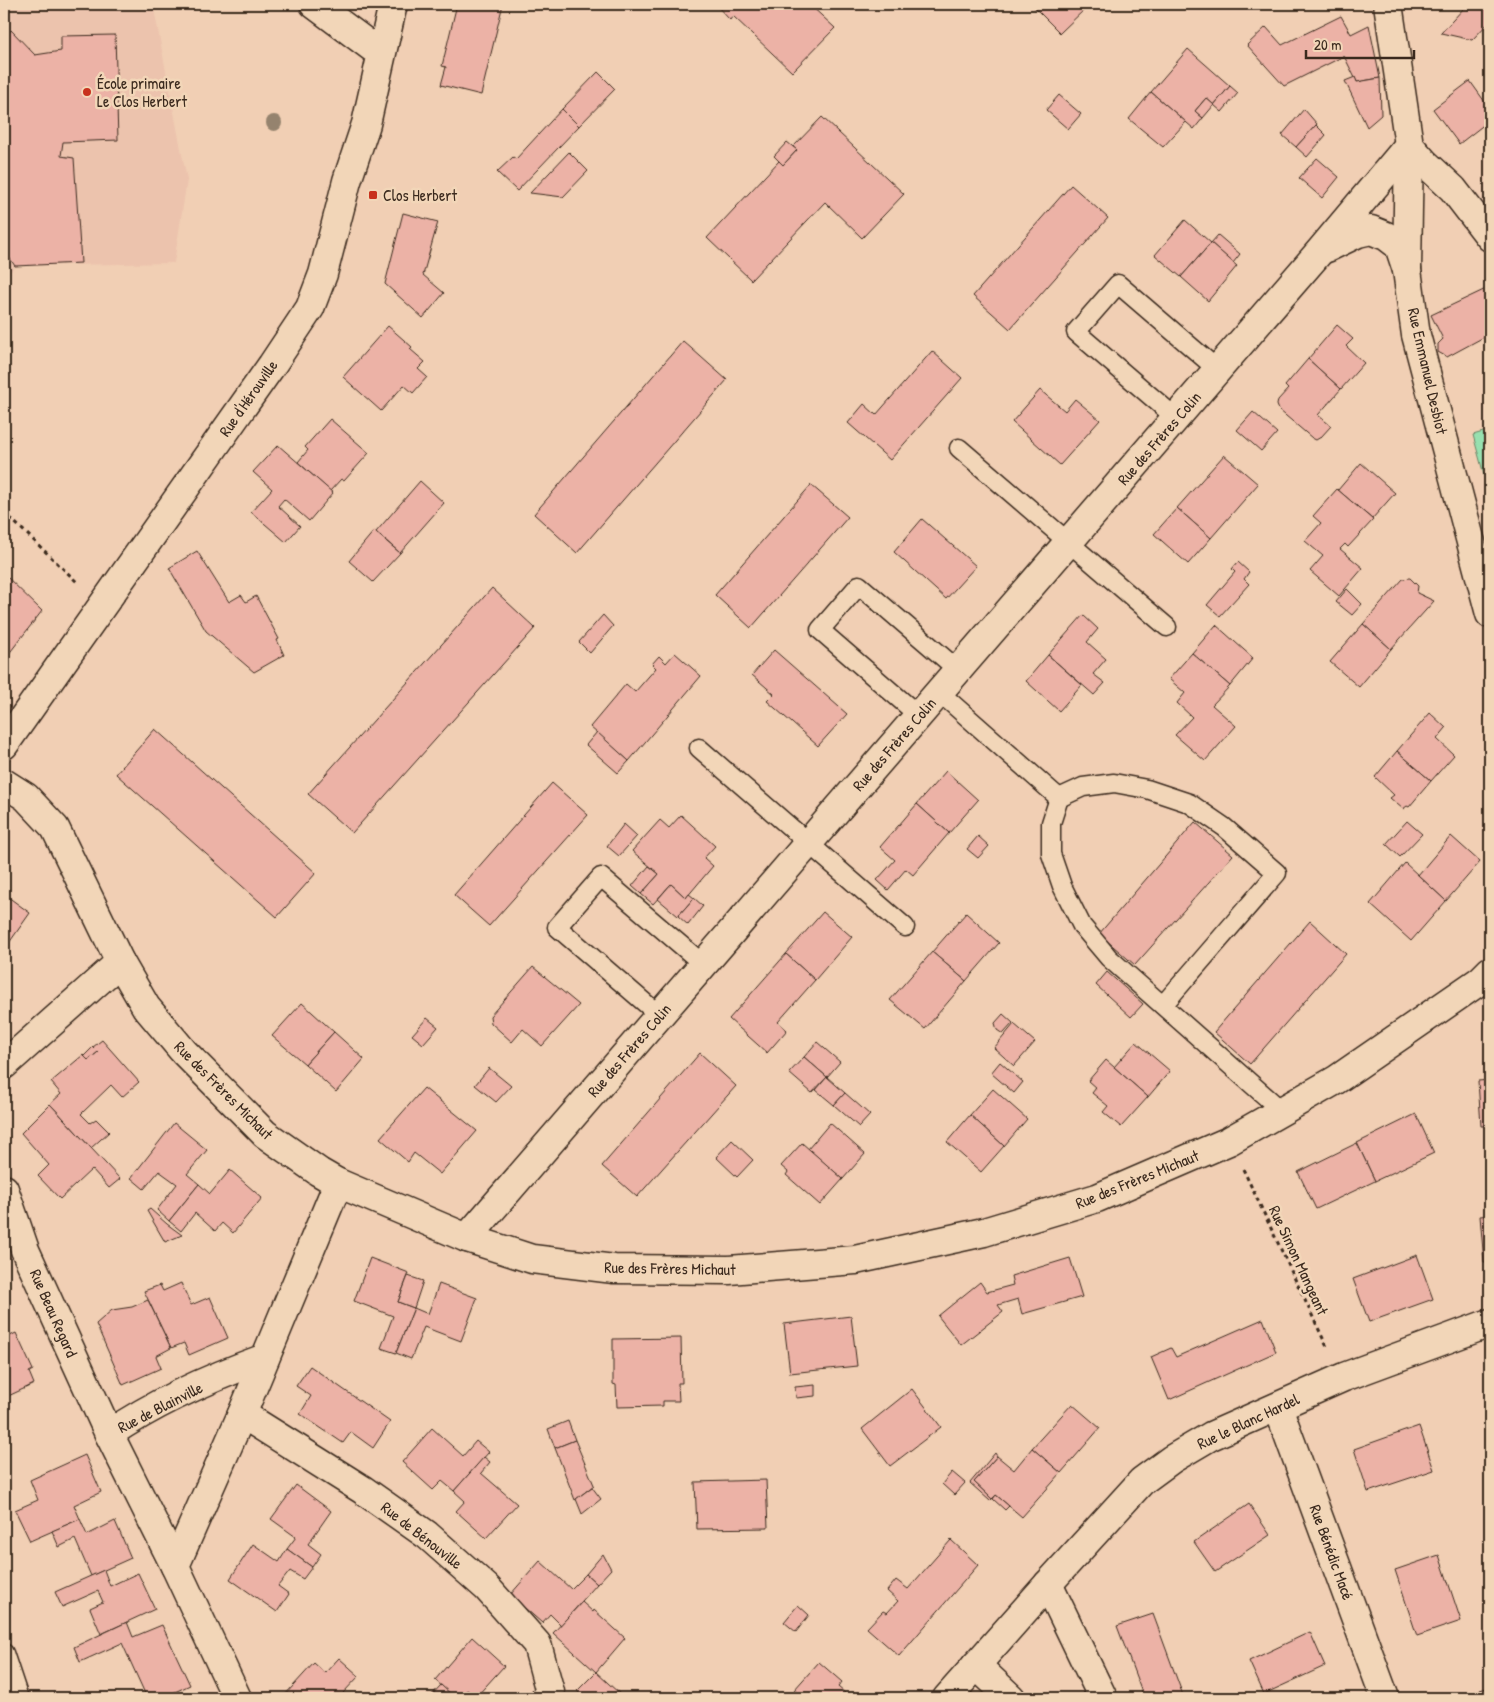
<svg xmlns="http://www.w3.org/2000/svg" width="1494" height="1702" font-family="'Patrick Hand',sans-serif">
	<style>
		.built { fill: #ecc3ad }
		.green { fill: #97e0af; stroke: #698566 }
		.building { fill: #ecb2a6; stroke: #3b2a1e }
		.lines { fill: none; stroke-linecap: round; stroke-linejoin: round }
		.service-casing { stroke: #3b2a1e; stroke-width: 21 }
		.minor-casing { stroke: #3b2a1e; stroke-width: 31 }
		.tertiary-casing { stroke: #3b2a1e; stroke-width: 31 }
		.path { stroke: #3b2a1e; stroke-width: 3; stroke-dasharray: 4 4; stroke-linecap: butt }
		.service { stroke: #f2d6b8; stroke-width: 18 }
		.minor { stroke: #f2d6b8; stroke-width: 28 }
		.tertiary { stroke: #f2d6b8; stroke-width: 28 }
		.tree { fill: #95836e }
		.poi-dot { fill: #c8321e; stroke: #f2d6b8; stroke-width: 2 }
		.labels { text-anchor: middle; stroke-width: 5; stroke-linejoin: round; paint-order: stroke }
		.poi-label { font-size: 16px; fill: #3b2a1e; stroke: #f2d6b8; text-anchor: start }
		.street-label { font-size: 16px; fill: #3b2a1e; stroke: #f2d6b8 }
	</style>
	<rect width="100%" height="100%" fill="#f1cfb4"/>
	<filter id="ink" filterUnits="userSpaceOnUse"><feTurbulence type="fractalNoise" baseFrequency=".02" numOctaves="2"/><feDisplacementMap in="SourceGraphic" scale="10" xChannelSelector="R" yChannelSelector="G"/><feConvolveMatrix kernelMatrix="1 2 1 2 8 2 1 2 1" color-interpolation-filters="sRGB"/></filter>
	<g filter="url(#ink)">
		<polygon class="built" points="4,4 153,4 187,180 174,263 15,266 4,280"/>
		<polygon class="green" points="1490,430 1490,497 1473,435"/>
		<g class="building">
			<polygon points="457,4 503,4 481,95 441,85 446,67 442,66"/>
			<polygon points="715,4 809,4 835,28 792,72 733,16 730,20"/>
			<polygon points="1031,4 1084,4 1087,7 1060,33"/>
			<polygon points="1460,4 1482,4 1490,12 1490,21 1472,40 1441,33 1464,8"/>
			<polygon points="1341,16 1351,34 1369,25 1380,78 1357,82 1344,56 1284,86 1247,45 1266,27 1282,45"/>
			<polygon points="11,30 35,55 61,51 61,36 115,35 118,140 63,142 61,156 74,158 81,263 15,266 4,250 4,38"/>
			<polygon points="1188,49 1230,86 1214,105 1206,98 1195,111 1203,118 1194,129 1151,92"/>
			<polygon points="598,72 615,89 579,126 562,109"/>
			<polygon points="1355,77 1357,82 1380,78 1381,115 1367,127 1345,81"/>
			<polygon points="1470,81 1490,109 1490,120 1459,144 1433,109"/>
			<polygon points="1230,86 1238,93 1222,112 1214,105"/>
			<polygon points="1151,92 1186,122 1163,147 1129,119"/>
			<polygon points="1059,95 1081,114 1068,129 1046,110"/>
			<polygon points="1206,98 1214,105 1203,118 1195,111"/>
			<polygon points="562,109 579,126 517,191 497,172 513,157 516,159"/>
			<polygon points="1304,109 1317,124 1296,147 1282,135"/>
			<polygon points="822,117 904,194 862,238 825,202 751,280 707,238 779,161 783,165 797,150 793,147"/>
			<polygon points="1316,125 1326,135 1307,157 1296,147"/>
			<polygon points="787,142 797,150 783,165 774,156"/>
			<polygon points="569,152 588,171 563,197 530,193"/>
			<polygon points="1317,158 1339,177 1322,198 1299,178"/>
			<polygon points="1071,185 1108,218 1010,329 973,296"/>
			<polygon points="403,213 438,222 423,275 444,293 423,318 385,284"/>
			<polygon points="1185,220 1211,243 1181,277 1155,255"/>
			<polygon points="1218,235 1240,254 1233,263 1211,243"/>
			<polygon points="1211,243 1237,266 1208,301 1181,277"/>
			<polygon points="1490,287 1490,350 1484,337 1447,357 1438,352 1438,344 1443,339 1431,315"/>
			<polygon points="1337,325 1353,339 1346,346 1364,363 1341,389 1308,359"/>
			<polygon points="388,326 412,347 410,349 425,362 418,369 427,377 413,393 404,385 381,411 343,377"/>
			<polygon points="683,341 727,380 577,553 534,514"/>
			<polygon points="932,351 962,378 890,460 848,423 864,404 876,415"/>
			<polygon points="1308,359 1341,389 1318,415 1331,426 1321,437 1316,440 1312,438 1279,410 1277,405 1278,400 1288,389 1285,386"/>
			<polygon points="1040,390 1065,411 1075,399 1100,420 1060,465 1012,422"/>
			<polygon points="1253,412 1277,433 1261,451 1237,430"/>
			<polygon points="330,419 369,453 344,481 341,479 330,491 298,462 308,450 305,447"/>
			<polygon points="278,445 333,493 309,521 284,499 278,506 300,526 286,542 251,512 272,489 253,472"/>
			<polygon points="1224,455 1258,484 1211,538 1177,508"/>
			<polygon points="1361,463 1395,493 1372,519 1338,490"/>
			<polygon points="420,481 444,503 400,553 376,532"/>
			<polygon points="811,485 848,517 751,628 715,595"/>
			<polygon points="1337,489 1373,520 1348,547 1345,544 1340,549 1363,568 1339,596 1310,571 1323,556 1305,541 1321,523 1313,516"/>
			<polygon points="1177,508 1211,538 1188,564 1154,534"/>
			<polygon points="922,519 976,566 946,599 894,552"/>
			<polygon points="374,531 400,553 373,582 349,561"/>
			<polygon points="197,551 229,602 241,595 246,602 256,596 279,639 277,640 284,655 254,672 206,631 169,568"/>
			<polygon points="1238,562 1249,572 1244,579 1249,584 1220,616 1207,605 1235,572 1232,569"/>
			<polygon points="4,574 42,611 4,660"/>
			<polygon points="1410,578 1418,586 1417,593 1434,601 1391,649 1363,624 1403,579"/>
			<polygon points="492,588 535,628 352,833 308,794"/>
			<polygon points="1347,589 1362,604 1352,615 1336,602"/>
			<polygon points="603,615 613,626 590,653 579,642"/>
			<polygon points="1083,615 1098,629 1087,642 1106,659 1093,674 1105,683 1094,695 1048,655"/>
			<polygon points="1363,624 1391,649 1359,687 1330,662"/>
			<polygon points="1216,625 1253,658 1230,686 1192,653"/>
			<polygon points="774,650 847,714 818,746 767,701 774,694 752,675"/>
			<polygon points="675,653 701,676 629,761 590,727 626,684 635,692 656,668 652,664 659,656 666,663"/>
			<polygon points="1192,653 1230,686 1212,705 1236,726 1205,761 1175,735 1192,717 1177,703 1185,693 1169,679"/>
			<polygon points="1048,655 1082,685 1059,711 1026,681"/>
			<polygon points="1430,713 1446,728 1437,739 1454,755 1431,781 1397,751"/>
			<polygon points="155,729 316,873 277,917 116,774"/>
			<polygon points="597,732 629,761 618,773 586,745"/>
			<polygon points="1397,751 1431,781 1409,807 1407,806 1403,809 1390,798 1394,795 1375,777"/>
			<polygon points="946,771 978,800 949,833 917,804"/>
			<polygon points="552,783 588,815 489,926 454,895"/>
			<polygon points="917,804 949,833 913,875 906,869 888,890 877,880 895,860 880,847"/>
			<polygon points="681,815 715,846 704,858 713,866 686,898 671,884 653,904 641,894 659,874 632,851 660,820 669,828"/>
			<polygon points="1407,821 1422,834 1400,857 1386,844"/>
			<polygon points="1195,822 1233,855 1135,965 1099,934"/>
			<polygon points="624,824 637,836 619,856 607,846"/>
			<polygon points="978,836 989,846 978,858 967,849"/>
			<polygon points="1451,836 1480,862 1446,901 1418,875"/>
			<polygon points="1405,863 1446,901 1411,941 1370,904"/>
			<polygon points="649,866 659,874 641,894 632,886"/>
			<polygon points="671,884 686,898 689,894 694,898 678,916 658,899"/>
			<polygon points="4,894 30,913 4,950"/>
			<polygon points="694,898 703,906 688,925 678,916"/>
			<polygon points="823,912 852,937 815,980 786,954"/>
			<polygon points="966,913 999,943 966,981 932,952"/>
			<polygon points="1310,921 1346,954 1250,1064 1214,1032"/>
			<polygon points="932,952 966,981 925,1029 890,1000"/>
			<polygon points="786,954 815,980 778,1022 787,1030 767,1053 729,1019"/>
			<polygon points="533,967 579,1005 542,1046 523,1029 512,1042 491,1023 490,1016"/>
			<polygon points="1107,972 1143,1004 1131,1017 1096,985"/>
			<polygon points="302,1003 334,1032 305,1064 272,1036"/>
			<polygon points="1003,1014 1013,1023 1003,1034 997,1030 995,1023"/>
			<polygon points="427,1018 438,1027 423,1044 412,1035"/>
			<polygon points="1014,1024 1035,1042 1014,1066 994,1048"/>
			<polygon points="334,1032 364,1059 336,1092 305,1064"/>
			<polygon points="102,1040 139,1082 122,1097 111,1085 81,1114 90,1123 96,1119 109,1132 91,1148 50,1104 61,1094 51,1082 83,1055 88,1060 98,1052 93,1047"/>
			<polygon points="817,1042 840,1062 827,1077 804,1057"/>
			<polygon points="1136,1042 1170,1071 1148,1097 1114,1067"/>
			<polygon points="93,1047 98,1052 88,1060 84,1056"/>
			<polygon points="700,1053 736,1086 637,1197 602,1166"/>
			<polygon points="804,1057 827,1077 812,1093 789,1073"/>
			<polygon points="1106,1060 1148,1097 1121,1127 1103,1112 1108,1106 1092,1093 1096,1088 1088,1081"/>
			<polygon points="1000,1062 1023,1082 1014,1093 991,1073"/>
			<polygon points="489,1068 511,1086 496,1102 475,1085"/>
			<polygon points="827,1077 845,1093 834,1105 816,1090"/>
			<polygon points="1490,1080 1490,1126 1481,1126 1478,1081"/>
			<polygon points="424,1088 477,1131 440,1174 414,1153 408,1162 380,1138"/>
			<polygon points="993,1089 1027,1119 1004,1146 970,1115"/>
			<polygon points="845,1093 870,1115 859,1127 834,1105"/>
			<polygon points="50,1104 91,1148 120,1179 109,1188 92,1169 60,1199 38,1176 49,1165 21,1133"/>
			<polygon points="1416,1114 1434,1153 1375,1181 1357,1143"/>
			<polygon points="970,1115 1004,1146 981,1172 947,1142"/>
			<polygon points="174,1123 207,1150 187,1174 199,1184 169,1221 157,1210 177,1184 159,1171 144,1189 131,1178"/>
			<polygon points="830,1123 865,1154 843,1179 808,1149"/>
			<polygon points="732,1140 753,1160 737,1177 716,1157"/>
			<polygon points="802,1143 843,1179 820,1205 786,1175 788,1172 781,1166"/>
			<polygon points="1357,1143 1375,1181 1316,1209 1298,1172"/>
			<polygon points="230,1170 262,1198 233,1233 222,1223 215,1231 195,1213 181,1231 169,1221 199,1184 210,1194"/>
			<polygon points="150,1209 167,1224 182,1235 165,1242 147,1211"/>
			<polygon points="1490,1215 1490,1262 1484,1262 1480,1216"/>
			<polygon points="1417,1255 1433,1299 1369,1322 1353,1279"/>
			<polygon points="370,1258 409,1273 398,1302 414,1308 396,1353 381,1348 393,1316 354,1301"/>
			<polygon points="1070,1258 1082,1297 1022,1314 1018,1299 998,1305 1003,1312 961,1345 938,1316 980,1282 987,1292 1013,1285 1011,1276"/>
			<polygon points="408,1276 423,1281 414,1308 398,1302"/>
			<polygon points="181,1283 191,1305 210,1297 228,1338 189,1355 184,1343 171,1348 144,1291 160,1285 163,1291"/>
			<polygon points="439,1284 477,1298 461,1341 424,1327 411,1359 396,1353 414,1308 428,1314"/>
			<polygon points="148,1300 171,1348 156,1356 161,1368 123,1385 96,1324 112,1310 132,1307"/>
			<polygon points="851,1316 857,1366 790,1373 784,1324"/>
			<polygon points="1263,1319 1276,1352 1169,1400 1151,1357 1171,1348 1176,1357"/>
			<polygon points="16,1333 33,1370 29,1372 34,1384 4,1398 4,1339"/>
			<polygon points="681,1338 682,1383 678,1383 679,1401 663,1401 663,1406 617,1407 616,1385 613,1384 613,1339"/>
			<polygon points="310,1366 390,1422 373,1448 351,1432 343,1443 300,1414 311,1396 296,1386"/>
			<polygon points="815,1385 815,1396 796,1398 795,1387"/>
			<polygon points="912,1389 941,1427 890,1466 862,1429"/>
			<polygon points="1072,1404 1100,1428 1061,1473 1032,1448"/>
			<polygon points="568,1421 575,1440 555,1448 548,1429"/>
			<polygon points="1419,1426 1434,1470 1368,1492 1354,1449"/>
			<polygon points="432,1428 463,1456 476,1441 489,1452 454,1491 442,1481 433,1490 402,1462"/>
			<polygon points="575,1440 594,1485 575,1500 555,1448"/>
			<polygon points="1032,1448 1061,1473 1022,1517 996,1495 992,1499 974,1482 997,1456 1014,1470"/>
			<polygon points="995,1453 997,1456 974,1482 992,1499 990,1501 970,1483"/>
			<polygon points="85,1455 101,1492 74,1505 80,1519 30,1541 15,1510 38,1500 30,1480"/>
			<polygon points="484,1457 490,1462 481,1473 517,1504 486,1538 456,1511 465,1501 454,1491"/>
			<polygon points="952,1472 965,1483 954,1495 942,1484"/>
			<polygon points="766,1480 768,1528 697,1529 695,1482"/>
			<polygon points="296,1485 331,1511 308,1544 321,1554 312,1567 287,1549 296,1537 271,1519"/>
			<polygon points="592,1487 601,1499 582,1514 576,1499"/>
			<polygon points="996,1495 1009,1506 1005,1510 993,1499"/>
			<polygon points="1249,1504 1270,1535 1215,1572 1194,1542"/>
			<polygon points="80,1519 87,1535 115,1521 131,1558 91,1576 75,1539 59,1547 52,1531"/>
			<polygon points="951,1540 978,1565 899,1656 867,1628 883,1611 887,1613 898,1601 887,1591 896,1580 908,1589"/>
			<polygon points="253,1544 279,1562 287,1549 312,1567 303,1579 290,1571 278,1586 289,1594 277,1612 230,1579"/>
			<polygon points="603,1554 611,1569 597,1584 586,1574"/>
			<polygon points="1439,1555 1461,1621 1417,1636 1395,1570"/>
			<polygon points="540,1561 571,1589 586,1574 597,1584 561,1625 550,1614 542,1623 510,1595"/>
			<polygon points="104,1570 110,1586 138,1573 155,1609 101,1634 90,1608 103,1602 98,1591 62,1607 55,1592"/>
			<polygon points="582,1602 593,1612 594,1610 625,1638 596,1672 553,1633"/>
			<polygon points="798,1605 809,1615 796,1632 784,1622"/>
			<polygon points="1153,1614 1184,1698 1144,1698 1117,1626"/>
			<polygon points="127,1622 133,1637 162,1625 190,1685 162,1698 147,1698 122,1643 80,1662 74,1647"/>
			<polygon points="1310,1632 1325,1666 1264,1694 1249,1661"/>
			<polygon points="472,1637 504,1666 476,1697 467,1690 460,1698 455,1698 435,1680"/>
			<polygon points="339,1658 359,1676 343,1693 349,1698 285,1698 283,1697 314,1663 325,1673"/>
			<polygon points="819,1662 842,1682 838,1687 851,1698 803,1698 794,1690"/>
			<polygon points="596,1672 620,1694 616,1698 585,1698 577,1691"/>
			<polygon points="441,1685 455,1698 429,1698"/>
			<polygon points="1490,1687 1490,1698 1453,1698"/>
		</g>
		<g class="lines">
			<defs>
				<g id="service">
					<polyline points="1176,418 1076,332 1118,284 1218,370"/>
					<polyline points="959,448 1167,627"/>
					<polyline points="939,692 1059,798 1051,823 1051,854 1062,886 1082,926 1109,958 1282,1111"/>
					<polyline points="918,715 820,630 859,585 958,670"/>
					<polyline points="699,748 905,927"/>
					<polyline points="1059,798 1083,787 1114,783 1147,789 1189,803 1224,827 1277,873 1163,1005"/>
					<polyline points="659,1015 557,927 601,877 703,964"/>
					<polyline points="4,1653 19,1698"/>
				</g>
				<g id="minor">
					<polyline points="314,4 381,54"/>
					<polyline points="1327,248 1358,233 1371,230 1386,236 1399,246 1407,270"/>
					<polyline points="4,783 26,797 55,828 120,962 146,1007 184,1052 265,1134 319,1172 338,1183 467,1238 532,1259 614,1269 729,1270 855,1260 984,1232 1097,1198 1229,1141 1336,1080 1481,980 1490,971"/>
					<polyline points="4,1065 120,962"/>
					<polyline points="4,1189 25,1250 109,1434"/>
					<polyline points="467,1238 1321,250 1409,145 1424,162 1453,189 1490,237"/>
					<polyline points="1278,1407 1385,1698"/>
					<polyline points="242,1414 363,1490 427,1535 487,1588 537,1644 550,1692 545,1698"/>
					<path d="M175,1566L109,1434C156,1402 212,1377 265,1358"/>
					<polyline points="1048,1584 1103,1698"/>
					<polyline points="976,1665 1011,1698"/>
					<polyline points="237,1698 175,1566 242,1414 338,1183"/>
				</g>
				<g id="tertiary">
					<polyline points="1388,4 1409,145 1407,270 1416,335 1490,614"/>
					<polyline points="4,745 272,365 310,308 323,274 347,181 366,124 393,4"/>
					<polyline points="947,1698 1048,1584 1142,1481 1172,1459 1211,1436 1344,1377 1490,1323"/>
				</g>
			</defs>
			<use href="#service" class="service-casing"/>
			<use href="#minor" class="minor-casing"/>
			<use href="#tertiary" class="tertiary-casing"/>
			<g class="path">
				<polyline points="4,512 78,583"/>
				<polyline points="1243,1169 1328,1349"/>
			</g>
			<use href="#service" class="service"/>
			<use href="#minor" class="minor"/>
			<use href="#tertiary" class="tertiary"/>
		</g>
		<circle class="tree" cx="274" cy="123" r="8"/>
	</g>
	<g class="poi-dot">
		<circle cx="87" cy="92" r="5"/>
		<rect x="368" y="190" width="10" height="10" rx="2.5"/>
	</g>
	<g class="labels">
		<g class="poi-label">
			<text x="97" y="89">École primaire<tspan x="97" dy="18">Le Clos Herbert</tspan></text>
			<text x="383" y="201">Clos Herbert</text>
		</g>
		<g class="street-label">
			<text transform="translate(1428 371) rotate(77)" y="6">Rue Emmanuel Desbiot</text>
			<text transform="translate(248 398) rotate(-55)" y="6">Rue d'Hérouville</text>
			<text transform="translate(1159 438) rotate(-49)" y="6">Rue des Frères Colin</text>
			<text transform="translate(894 744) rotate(-49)" y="6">Rue des Frères Colin</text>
			<text transform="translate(629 1050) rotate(-49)" y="6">Rue des Frères Colin</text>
			<text transform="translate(224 1090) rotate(45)" y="6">Rue des Frères Michaut</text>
			<text transform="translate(1137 1179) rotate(-22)" y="6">Rue des Frères Michaut</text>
			<text transform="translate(1299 1260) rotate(65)" y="6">Rue Simon Mangeant</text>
			<text transform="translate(670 1268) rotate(1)" y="6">Rue des Frères Michaut</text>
			<text transform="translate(54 1313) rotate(66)" y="6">Rue Beau Regard</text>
			<text transform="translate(160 1407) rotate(-27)" y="6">Rue de Blainville</text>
			<text transform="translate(1248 1421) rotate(-25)" y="6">Rue le Blanc Hardel</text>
			<text transform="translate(422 1535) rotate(38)" y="6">Rue de Bénouville</text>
			<text transform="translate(1332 1552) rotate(70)" y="6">Rue Bénédic Macé</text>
		</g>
	</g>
	<rect width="1494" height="1702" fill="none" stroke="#f2d6b8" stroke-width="20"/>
	<rect x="10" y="10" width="1474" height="1682" fill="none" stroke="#3b2a1e" stroke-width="2" filter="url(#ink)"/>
	<path d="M1306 50v8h108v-8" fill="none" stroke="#3b2a1e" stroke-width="2.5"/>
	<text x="1314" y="50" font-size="15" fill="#3b2a1e" stroke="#f2d6b8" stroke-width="4" paint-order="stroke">20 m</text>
</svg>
